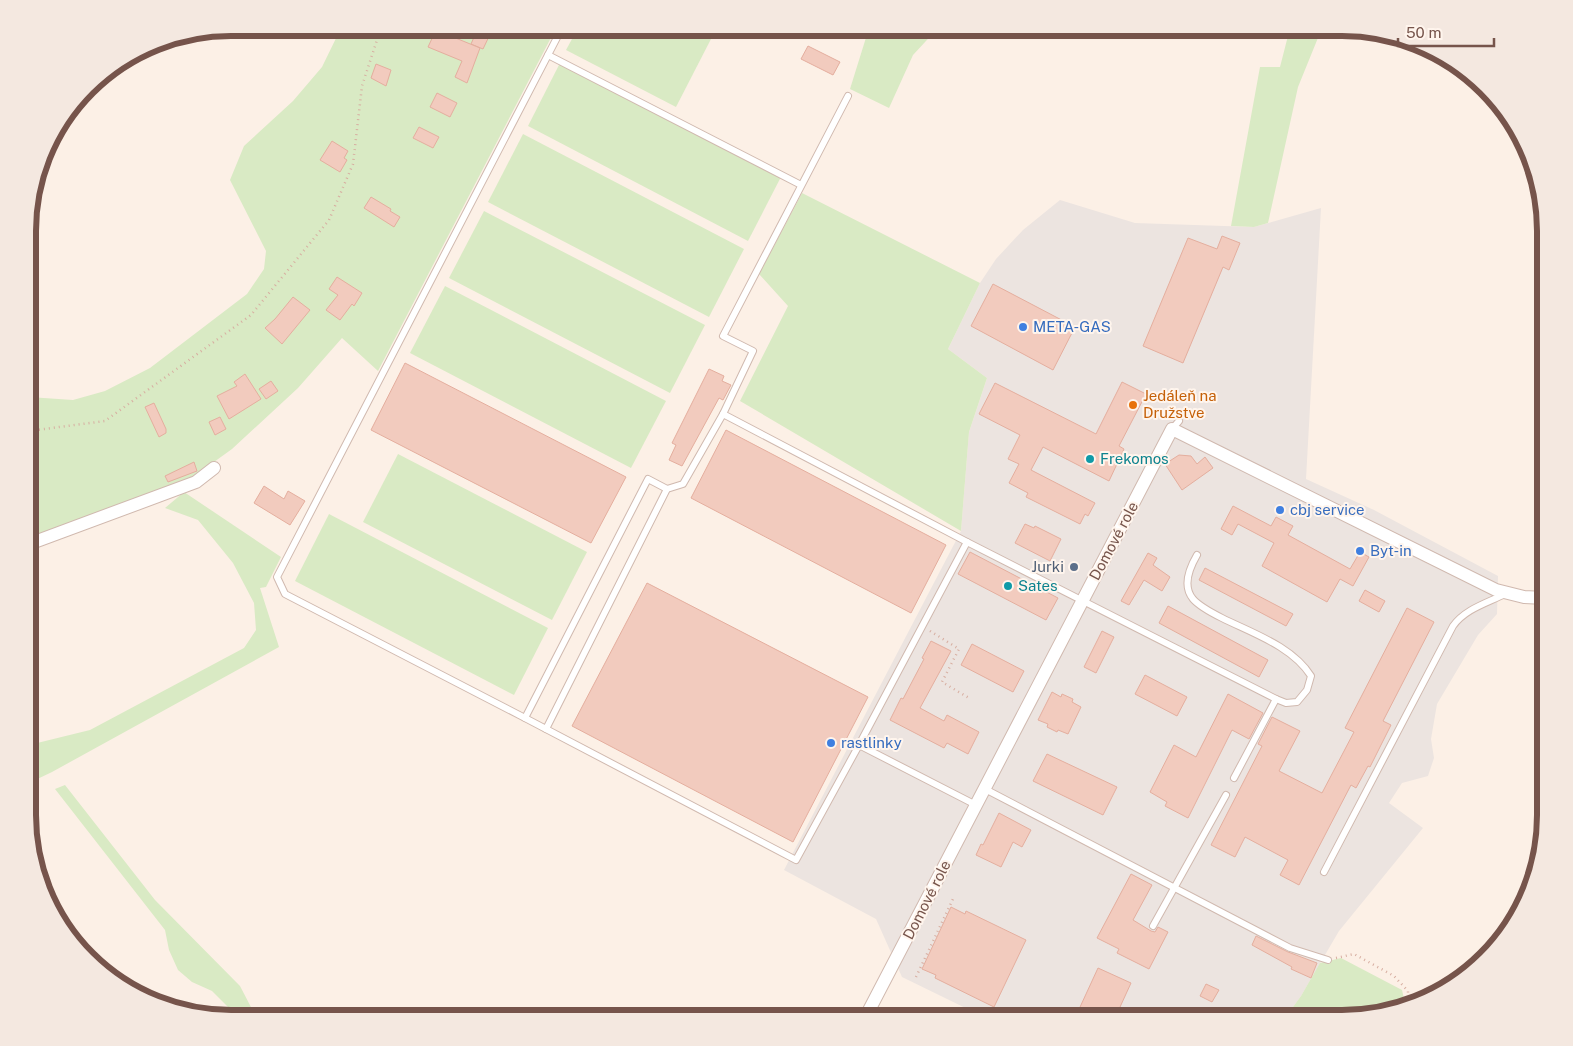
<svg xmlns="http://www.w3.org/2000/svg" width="1573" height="1046" font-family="'Public Sans',sans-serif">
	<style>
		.industrial { fill: #ece4e0 }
		.green { fill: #d9eac4 }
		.building { fill: #f2cbbe; stroke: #e4ae9e }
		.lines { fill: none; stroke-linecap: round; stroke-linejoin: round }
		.lane-casing { stroke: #d0b9af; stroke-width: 8 }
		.street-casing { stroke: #d0b9af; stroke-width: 14 }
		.path { stroke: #d7aea1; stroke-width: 2.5; stroke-dasharray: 1 4; stroke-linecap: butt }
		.lane { stroke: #fff; stroke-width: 6 }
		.street { stroke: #fff; stroke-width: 12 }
		.shop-dot { fill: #3f7fe0; stroke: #fff5ed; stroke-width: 2 }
		.food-dot { fill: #e8710a; stroke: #fff5ed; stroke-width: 2 }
		.culture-dot { fill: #0f9aa8; stroke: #fff5ed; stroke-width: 2 }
		.service-dot { fill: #5c6f8a; stroke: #fff5ed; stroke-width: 2 }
		.labels { text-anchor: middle; stroke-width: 4; stroke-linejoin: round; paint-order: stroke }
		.shop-label { font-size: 15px; fill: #366cbe; stroke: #fff5ed; text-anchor: start }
		.food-label { font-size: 15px; fill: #c56008; stroke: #fff5ed; text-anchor: start }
		.culture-label { font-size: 15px; fill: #0d838f; stroke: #fff5ed; text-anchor: start }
		.street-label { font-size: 15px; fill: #76544b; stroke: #fff5ed }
		.service-label { font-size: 15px; fill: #4e5e75; stroke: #fff5ed; text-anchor: end }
		.rim { fill: none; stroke: #76544b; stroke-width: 6 }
	</style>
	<rect width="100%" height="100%" fill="#fcf0e6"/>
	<polygon class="industrial" points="1060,200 1135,223 1254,227 1321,208 1306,479 1374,510 1498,576 1497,614 1478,635 1437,704 1431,739 1434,758 1428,776 1402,783 1389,803 1423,828 1339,931 1301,996 1285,1018 986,1018 902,977 876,919 784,870 961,531 969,432 987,378 948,349 980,283 996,259 1023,230"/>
	<g class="green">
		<polygon points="341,28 556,28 378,371 342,338 298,388 232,449 189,480 29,538 29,397 73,400 105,391 150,368 247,294 264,269 266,251 230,180 244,146 293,101 322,67"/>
		<polygon points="578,28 689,28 711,39 676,107 566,50"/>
		<polygon points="869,28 938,28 913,55 889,108 850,89"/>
		<polygon points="1290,28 1322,28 1298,87 1268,223 1254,227 1231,226 1260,67 1280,67"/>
		<polygon points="562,59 783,173 748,241 528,126"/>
		<polygon points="523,134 744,249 709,317 488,202"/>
		<polygon points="802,193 980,283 948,349 987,378 969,432 961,531 740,401 788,306 759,274"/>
		<polygon points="484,211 705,325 670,393 449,278"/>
		<polygon points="445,286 666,401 631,468 410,353"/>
		<polygon points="398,454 587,552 552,620 363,522"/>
		<polygon points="184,492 281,557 266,587 260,588 279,647 52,772 29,783 29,745 90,730 244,648 256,630 254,603 233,563 198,520 165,508"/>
		<polygon points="329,514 548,628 514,695 295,581"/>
		<polygon points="65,785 155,900 240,986 253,1011 259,1018 239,1018 212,991 192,982 178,970 169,950 165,930 55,789"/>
		<polygon points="1341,958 1402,990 1405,1003 1355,1018 1285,1018 1301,996 1320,963"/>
	</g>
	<g class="building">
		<polygon points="478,28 493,28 483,49 471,44"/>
		<polygon points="436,30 480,48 467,83 455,77 462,61 428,47"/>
		<polygon points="808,46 840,62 833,75 801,59"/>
		<polygon points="376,64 391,70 386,86 371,78"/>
		<polygon points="437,93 457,103 450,117 430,107"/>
		<polygon points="419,127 439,137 433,148 413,138"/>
		<polygon points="332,141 348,151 344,158 347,160 340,172 320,160"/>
		<polygon points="371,197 391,209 390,211 400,217 394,227 364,208"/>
		<polygon points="1222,236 1240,243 1229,270 1223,267 1183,363 1143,346 1188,238 1217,249"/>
		<polygon points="337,277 362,293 354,306 352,304 340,320 326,310 338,295 329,289"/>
		<polygon points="993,284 1075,327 1053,370 971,326"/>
		<polygon points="293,297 310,310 282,344 265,328 275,319"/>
		<polygon points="405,363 626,477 591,543 371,430"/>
		<polygon points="709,369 724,376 722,381 731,385 723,400 719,398 682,466 669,460 676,445 672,443"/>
		<polygon points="245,374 261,399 229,419 217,396 237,386 234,382"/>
		<polygon points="271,381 278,391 266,399 259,389"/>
		<polygon points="1122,382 1146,394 1119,446 1124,449 1109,481 1043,447 1031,470 1095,503 1088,516 1085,514 1080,524 1026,497 1028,493 1009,483 1019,464 1008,459 1020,435 979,414 995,383 1096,434"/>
		<polygon points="154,403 166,429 166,433 159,437 145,407"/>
		<polygon points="220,417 226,429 215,435 209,422"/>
		<polygon points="726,430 946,545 911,613 691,498"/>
		<polygon points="1179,455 1191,456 1197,464 1205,457 1213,468 1182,490 1165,464"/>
		<polygon points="194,462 197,471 168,482 165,476"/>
		<polygon points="264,486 284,499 288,491 305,501 290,525 254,503"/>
		<polygon points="1233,506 1271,526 1276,517 1293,526 1288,535 1350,569 1360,552 1369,557 1353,586 1340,579 1327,602 1262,566 1274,543 1238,524 1232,535 1221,529"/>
		<polygon points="1025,524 1034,528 1035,526 1061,539 1050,561 1015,543"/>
		<polygon points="970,552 1058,598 1046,620 958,574"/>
		<polygon points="1148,553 1157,558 1153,565 1170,577 1162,591 1144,580 1129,605 1121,601"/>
		<polygon points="1205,568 1293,614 1286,626 1199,580"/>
		<polygon points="647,583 868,697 793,842 572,726"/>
		<polygon points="1365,590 1385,601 1379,612 1359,601"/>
		<polygon points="1168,606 1268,660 1259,677 1159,623"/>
		<polygon points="1407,608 1434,622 1383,721 1391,725 1370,767 1368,766 1356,788 1351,785 1299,885 1280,875 1288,860 1245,837 1235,857 1211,845 1262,746 1258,744 1272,717 1300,731 1279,771 1322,793 1354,732 1345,728"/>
		<polygon points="1102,631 1114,637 1096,673 1084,667"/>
		<polygon points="931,641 951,651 920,708 944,721 947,715 979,732 968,754 947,743 944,748 890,720 901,698 903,699 924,659 922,658"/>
		<polygon points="972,644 1024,671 1013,692 961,665"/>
		<polygon points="1145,675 1187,697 1177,716 1135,694"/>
		<polygon points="1052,692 1061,697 1062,694 1073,699 1072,702 1081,707 1068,734 1058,730 1057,732 1047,727 1048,724 1038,720"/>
		<polygon points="1228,694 1263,713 1249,739 1232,730 1188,818 1165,806 1167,802 1150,792 1174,745 1196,757"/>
		<polygon points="1047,754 1117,787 1103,815 1033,781"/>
		<polygon points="999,813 1031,830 1022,847 1013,842 1001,867 976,855 981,844 983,845"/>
		<polygon points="1131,874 1152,885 1133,920 1151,931 1155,932 1158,927 1168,932 1149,969 1117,953 1119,949 1097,938"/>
		<polygon points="951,907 965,914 966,911 1026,940 994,1007 935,978 936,975 922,969"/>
		<polygon points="1256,936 1288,952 1317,963 1311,978 1291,969 1292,967 1252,945"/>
		<polygon points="1098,968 1131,983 1115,1018 1075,1018"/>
		<polygon points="1206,984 1219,990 1212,1002 1200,996"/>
	</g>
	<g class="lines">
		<defs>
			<g id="lane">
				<polyline points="548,55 801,185"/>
				<polyline points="723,414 753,351 723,336 848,96"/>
				<polyline points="1172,429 1179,421"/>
				<polyline points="525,718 285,594 277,577 562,28"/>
				<polyline points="546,729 525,718 648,479 667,489"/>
				<polyline points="859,745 967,542"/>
				<polyline points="1234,778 1276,699"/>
				<polyline points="985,789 1290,948 1328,960"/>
				<path d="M976,805L859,745L796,860L546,729L667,489L683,484L723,414L967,542L1276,699L1286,703L1297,702L1307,690L1311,676C1292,646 1252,633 1222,618C1212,613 1200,607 1193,599C1182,586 1190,567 1197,555"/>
				<path d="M1324,872L1453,626C1465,609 1487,603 1505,594"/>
				<polyline points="1153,926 1226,795"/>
			</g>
			<g id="street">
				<polyline points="29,544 196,482 214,468"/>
				<polyline points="865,1018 1172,429 1496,590 1524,597 1545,598"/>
			</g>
		</defs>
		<use href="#lane" class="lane-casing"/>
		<use href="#street" class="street-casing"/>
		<g class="path">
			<polyline points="29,431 105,421 251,315 329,220 353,164 362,86 381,28"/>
			<polyline points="930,631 959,649 942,682 969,698"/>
			<polyline points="1336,958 1354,954 1394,976 1408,991 1408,1002"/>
			<polyline points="916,977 953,899"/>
		</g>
		<use href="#lane" class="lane"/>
		<use href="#street" class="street"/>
	</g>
	<g class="shop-dot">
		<circle cx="1023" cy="327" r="5"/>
		<circle cx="1280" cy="510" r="5"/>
		<circle cx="1360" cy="551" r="5"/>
		<circle cx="831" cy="743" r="5"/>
	</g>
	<circle class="food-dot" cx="1133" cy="405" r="5"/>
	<g class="culture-dot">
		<circle cx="1090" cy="459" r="5"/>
		<circle cx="1008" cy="586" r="5"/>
	</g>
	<circle class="service-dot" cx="1074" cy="567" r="5"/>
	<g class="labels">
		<g class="shop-label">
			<text x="1033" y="332">META-GAS</text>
			<text x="1290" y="515">cbj service</text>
			<text x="1370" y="556">Byt-in</text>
			<text x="841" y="748">rastlinky</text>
		</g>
		<g class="food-label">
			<text x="1143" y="401">Jedáleň na<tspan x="1143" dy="17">Družstve</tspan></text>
		</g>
		<g class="culture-label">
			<text x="1100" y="464">Frekomos</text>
			<text x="1018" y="591">Sates</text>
		</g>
		<g class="street-label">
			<text transform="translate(1114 541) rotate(-62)" y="5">Domové role</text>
			<text transform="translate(927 900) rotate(-63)" y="5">Domové role</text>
		</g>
		<g class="service-label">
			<text x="1064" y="572">Jurki</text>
		</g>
	</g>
	<path d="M0 0H1573V1046H0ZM231 36H1342A195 195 0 0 1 1537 231V815A195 195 0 0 1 1342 1010H231A195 195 0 0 1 36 815V231A195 195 0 0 1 231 36Z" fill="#f4e8e0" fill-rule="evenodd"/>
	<path class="rim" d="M231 36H1342A195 195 0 0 1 1537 231V815A195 195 0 0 1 1342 1010H231A195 195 0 0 1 36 815V231A195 195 0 0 1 231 36Z"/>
	<path d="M1398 38v8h96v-8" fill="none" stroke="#76544b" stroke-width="2.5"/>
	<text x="1406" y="38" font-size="15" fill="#76544b" stroke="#fff5ed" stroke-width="4" paint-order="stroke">50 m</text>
</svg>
